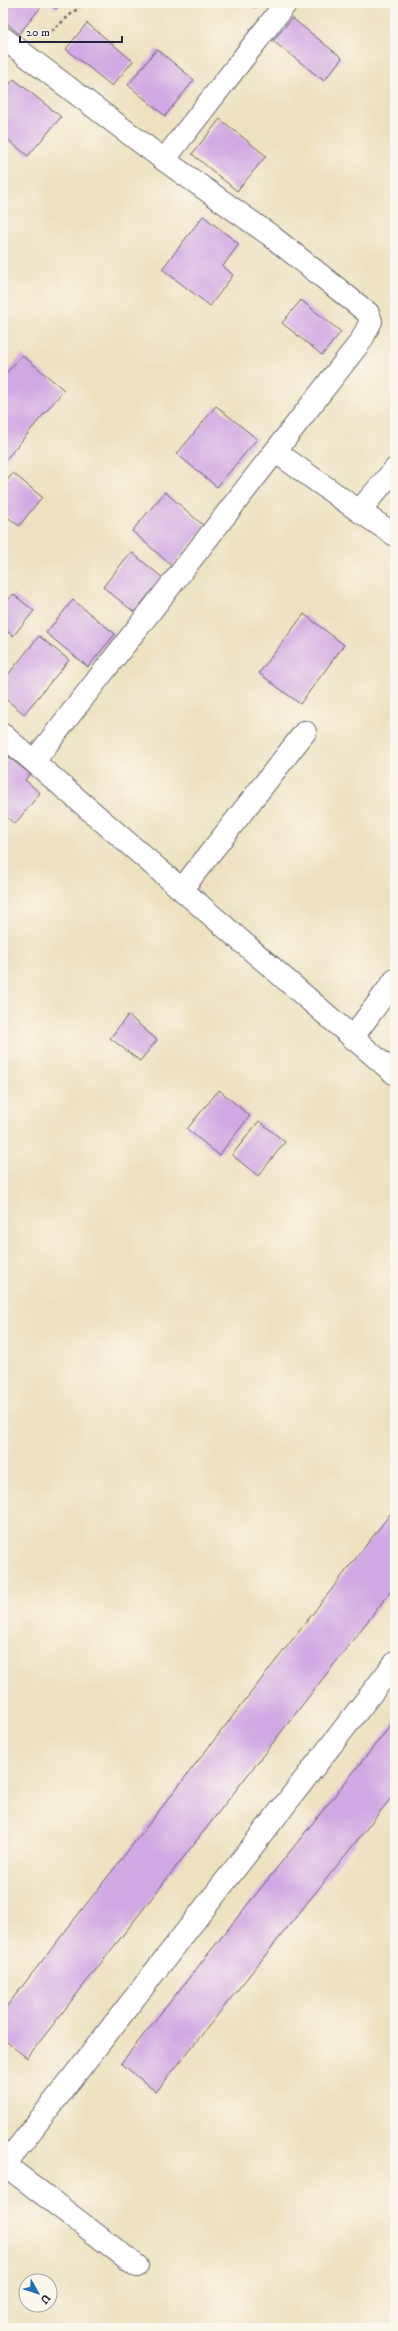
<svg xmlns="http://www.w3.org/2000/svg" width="398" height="2331" font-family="'IM FELL DW Pica',serif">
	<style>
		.building { fill: #d0a8e3 }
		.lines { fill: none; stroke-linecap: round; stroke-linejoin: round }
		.minor-casing { stroke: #69656a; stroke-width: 24 }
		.path { stroke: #69656a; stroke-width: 2.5; stroke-dasharray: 3 3; stroke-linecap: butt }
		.minor { stroke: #fff; stroke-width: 22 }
	</style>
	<rect width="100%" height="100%" fill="#fbf7ec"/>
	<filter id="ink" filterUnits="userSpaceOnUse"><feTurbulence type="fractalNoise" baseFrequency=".025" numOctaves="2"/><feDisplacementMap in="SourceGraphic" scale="8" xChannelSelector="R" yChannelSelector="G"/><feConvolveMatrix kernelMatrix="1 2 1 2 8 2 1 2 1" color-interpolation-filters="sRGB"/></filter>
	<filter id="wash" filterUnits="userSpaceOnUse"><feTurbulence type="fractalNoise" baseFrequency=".012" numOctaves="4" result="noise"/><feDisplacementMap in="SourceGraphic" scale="16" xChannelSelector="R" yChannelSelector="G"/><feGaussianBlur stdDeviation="0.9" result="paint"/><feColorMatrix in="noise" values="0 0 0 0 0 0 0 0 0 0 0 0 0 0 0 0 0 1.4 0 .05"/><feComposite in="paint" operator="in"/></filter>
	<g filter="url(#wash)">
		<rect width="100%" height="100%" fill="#ede1c0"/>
		<g id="blocks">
			<g class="building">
				<polygon points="3,3 36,3 41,7 19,34 3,20"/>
				<polygon points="49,3 61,3 56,9"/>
				<polygon points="249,3 260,3 255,8"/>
				<polygon points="292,18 342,58 324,81 273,41"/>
				<polygon points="87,23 133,61 112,86 66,49"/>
				<polygon points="157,49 194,80 165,116 128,85"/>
				<polygon points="14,79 61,117 28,156 3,136 3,92"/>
				<polygon points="220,119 266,156 237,191 192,154"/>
				<polygon points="203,216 239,244 223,266 233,275 210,306 162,269"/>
				<polygon points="301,300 341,332 322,355 282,323"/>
				<polygon points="22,355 64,390 3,463 3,377"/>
				<polygon points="216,406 257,439 217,487 177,454"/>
				<polygon points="13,473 42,497 19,526 3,513 3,486"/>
				<polygon points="165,492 205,527 172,566 132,531"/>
				<polygon points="131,552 163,578 134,612 103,587"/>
				<polygon points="13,594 34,611 13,636 3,628 3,606"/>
				<polygon points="73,600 115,634 88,667 46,633"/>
				<polygon points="304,614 344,645 300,704 259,673"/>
				<polygon points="39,636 69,660 24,714 3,697 3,681"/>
				<polygon points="9,757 30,774 25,780 40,793 15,824 3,814 3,764"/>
				<polygon points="128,1015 157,1040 140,1061 110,1038"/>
				<polygon points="219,1090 250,1116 219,1155 187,1129"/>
				<polygon points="259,1121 285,1142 258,1176 232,1155"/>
				<polygon points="395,1508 395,1586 27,2058 3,2039 3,2011"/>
				<polygon points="395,1720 395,1793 156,2092 121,2063"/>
			</g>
		</g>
	</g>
	<g filter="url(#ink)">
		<use href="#blocks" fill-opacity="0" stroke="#69656a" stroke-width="1"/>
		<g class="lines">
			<defs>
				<g id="minor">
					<polyline points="3,38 164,160 270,235 368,313 371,321 361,341 34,761"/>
					<polyline points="164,160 286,3"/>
					<polyline points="276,452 359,511 395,469"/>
					<polyline points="359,511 395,535"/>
					<polyline points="3,735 395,1074"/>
					<polyline points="182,889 305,732"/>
					<polyline points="352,1038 395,980"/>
					<polyline points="5,2165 137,2266"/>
					<polyline points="3,2167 395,1663"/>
				</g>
			</defs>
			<use href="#minor" class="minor-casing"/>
			<polyline class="path" points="47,35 84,3"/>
			<use href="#minor" class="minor"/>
		</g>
	</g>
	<rect width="398" height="2331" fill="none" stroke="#fbf7ec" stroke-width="16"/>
	<g transform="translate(38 2293) rotate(129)"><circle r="19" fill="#fbf7ec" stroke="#a4a2a5"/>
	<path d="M0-3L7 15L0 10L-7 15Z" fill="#1f6fb2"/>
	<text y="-6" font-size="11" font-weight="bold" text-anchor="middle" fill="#22223b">U</text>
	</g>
	<path d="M20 36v6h102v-6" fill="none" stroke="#22223b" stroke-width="2"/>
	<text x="26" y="36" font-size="12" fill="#22223b" stroke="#fbf7ec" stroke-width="3" paint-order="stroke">20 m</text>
</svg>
